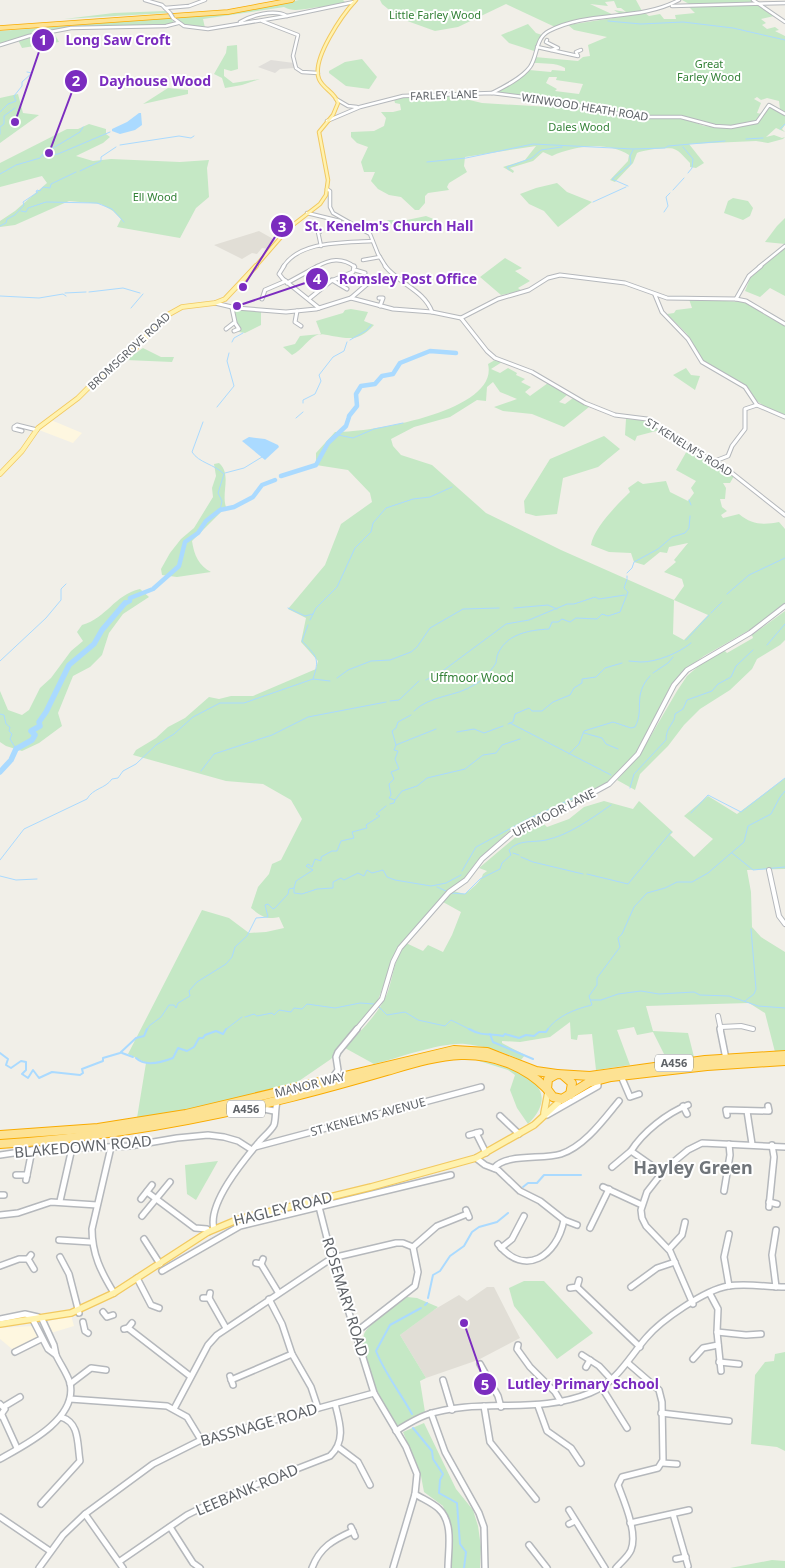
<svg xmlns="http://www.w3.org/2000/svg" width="785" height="1568" font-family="'Noto Sans',sans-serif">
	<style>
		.commercial { fill: #fef7e0 }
		.industrial { fill: #e0deda }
		.education { fill: #e1ded6 }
		.green { fill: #c5e8c5; fill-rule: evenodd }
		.water { fill: #aadaff }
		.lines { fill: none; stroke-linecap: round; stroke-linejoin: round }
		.stream-far1 { stroke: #aadaff; stroke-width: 1 }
		.stream { stroke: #aadaff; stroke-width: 2 }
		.river-far1 { stroke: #aadaff; stroke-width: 4.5 }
		.river { stroke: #aadaff; stroke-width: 5.5 }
		.minor-far3-casing { stroke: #b5b8bc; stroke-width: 4.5 }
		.minor-far2-casing { stroke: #b5b8bc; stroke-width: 5 }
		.minor-far1-casing { stroke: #b5b8bc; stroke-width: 6 }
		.minor-casing { stroke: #b5b8bc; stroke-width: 8 }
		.major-far2-casing { stroke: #f2c960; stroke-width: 4.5 }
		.major-far1-casing { stroke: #f2c960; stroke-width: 5.5 }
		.major-casing { stroke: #f2c960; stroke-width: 8 }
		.highway-far1-casing { stroke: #f9ab00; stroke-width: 5.5 }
		.highway-casing { stroke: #f9ab00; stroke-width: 10 }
		.minor-far3 { stroke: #fff; stroke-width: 2.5 }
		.minor-far2 { stroke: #fff; stroke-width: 3 }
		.minor-far1 { stroke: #fff; stroke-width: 4 }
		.minor { stroke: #fff; stroke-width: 5 }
		.major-far2 { stroke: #fff2af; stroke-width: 2.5 }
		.major-far1 { stroke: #fff2af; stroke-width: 4 }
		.major { stroke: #fff2af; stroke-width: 5.5 }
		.highway-far1 { stroke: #fde293; stroke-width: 4 }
		.highway { stroke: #fde293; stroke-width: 8 }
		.minor-bridge-casing { stroke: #b5b8bc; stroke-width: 4.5; stroke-linecap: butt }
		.minor-bridge { stroke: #fff; stroke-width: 2.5 }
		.labels { text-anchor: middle; stroke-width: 4; stroke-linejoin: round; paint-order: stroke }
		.far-park-label { font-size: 11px; fill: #348238; stroke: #fff }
		.far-street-label { font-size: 11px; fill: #5f6368; stroke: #fff }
		.shield { fill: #fff; stroke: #8f9295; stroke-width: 1 }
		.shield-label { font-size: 11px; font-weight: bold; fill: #5f6368 }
		.park-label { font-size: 12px; fill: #348238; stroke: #fff }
		.street-label { font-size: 12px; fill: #5f6368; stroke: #fff }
		.near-street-label { font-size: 15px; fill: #5f6368; stroke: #fff }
		.near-quarter-label { font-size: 18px; font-weight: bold; fill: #70757a; stroke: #fff }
		.leader { fill: none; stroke: #7b2cbf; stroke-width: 2 }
		.callout-dot { fill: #7b2cbf; stroke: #fff; stroke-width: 2 }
		.mark-label { font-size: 15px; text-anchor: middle; font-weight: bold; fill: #fff }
		.callout-label { font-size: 14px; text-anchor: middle; font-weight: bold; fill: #7b2cbf; stroke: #fff; stroke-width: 4; stroke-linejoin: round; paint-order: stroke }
	</style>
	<rect width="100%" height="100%" fill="#f1efe8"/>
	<g class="commercial">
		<polygon points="51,420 82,433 73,443 39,430"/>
		<polygon points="71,1315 74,1326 51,1333 46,1322"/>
		<polygon points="33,1326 39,1339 16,1348 12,1349 0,1339 0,1328"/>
	</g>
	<polygon class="industrial" points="271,60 294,63 295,68 280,69 275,73 258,67"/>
	<g class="education">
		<polygon points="259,231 275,240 268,249 262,248 257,254 252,253 242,259 214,245"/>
		<polygon points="487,1287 494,1287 520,1338 478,1360 426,1378 400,1335 432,1311 459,1295 467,1301"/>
	</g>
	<g class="green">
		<path d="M299,0H343L345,2L320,8L319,7C308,8 293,13 284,7L203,19L205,28L186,26L176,17L256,9Z"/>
		<path d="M380,0H636L642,11C633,13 621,17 614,10L626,12L621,8H617L614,1L605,2L608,6L590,4L616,16L579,20L555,27L506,4L458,27L435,31L399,18L382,4Z"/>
		<polygon points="682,0 751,0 755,3 691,5"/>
		<path d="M758,4L774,16L761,19L766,23L762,25L767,29L775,27L779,30L775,31L785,36V112L780,109L779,101L767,98L761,100L757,97L754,99L761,103L757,113L762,114L758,122L769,106L785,114V125L782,129L785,132L776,128L766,137L774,135L782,138L785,137L783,139L768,143L756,141L689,144L704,163L696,168L690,167V163C685,158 680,151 674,149C668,147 643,150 637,153L633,163L615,182L610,180L628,161L629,155C607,141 574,146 552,156L543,152L533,161L510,168L514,171L513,173L503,167L525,160L536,146L465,157L464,166L467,172L449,183L447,187L449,190L428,193L425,196V203L419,210H415L401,197L389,195L378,189L371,181L375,172H364L361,162L368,147L357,143L351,137V132L374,131L384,126L386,118L381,112H393L401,110L400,104L395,103L394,99L405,97L456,95L461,98L482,103L550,107L564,103L643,118L681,117L704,126L727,128L735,126L705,124L681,116L642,117L596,109L572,102L496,93L529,70L551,72L552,70L565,71V68C554,62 545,64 533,63L535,57L578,61L583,57L590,56L588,45L607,37L574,30L568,25L645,13L649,16L660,14L664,19H676L675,15L695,13L689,7ZM549,77H557L556,80L583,84L579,94L555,91L557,89L546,83Z"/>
		<polygon points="165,11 167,13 64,19 114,13"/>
		<path d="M170,18L175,23L161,25C106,25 53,27 0,44V31Z"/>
		<polygon points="528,24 536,33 542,35 534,51 509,43 501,35"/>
		<polygon points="54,33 59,42 22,48 18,40"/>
		<polygon points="237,45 238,69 231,71 224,69 224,76 233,83 260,79 242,85 225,88 222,78 214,74 226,53 227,46"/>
		<polygon points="362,59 377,77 369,89 346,86 329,73 329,71 345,62"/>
		<polygon points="168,88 188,90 188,94 143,104"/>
		<polygon points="18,94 23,113 39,115 0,143 0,98"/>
		<polygon points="89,124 106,129 106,134 110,137 103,143 76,156 93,161 111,159 180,162 209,160 207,168 209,197 196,208 180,238 117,227 121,219 113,211 101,204 69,201 15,225 0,227 0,221 15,211 47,183 42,176 0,187 0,163 67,129 78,129"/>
		<polygon points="557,183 567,192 592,202 558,227 544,211 529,204 520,194 536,188"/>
		<polygon points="733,198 748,201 753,208 750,216 743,220 724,213 728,201"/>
		<polygon points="426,216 436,220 396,229 387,220 407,220"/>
		<polygon points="785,218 785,244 765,242 777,226"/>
		<polygon points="785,248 785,296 770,288 760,297 745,291 751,276"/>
		<polygon points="505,258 522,268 515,271 530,281 518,288 522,291 501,295 480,277"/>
		<polygon points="689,299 744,302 785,326 785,415 764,406 757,401 747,386 702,361 687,334 667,314 674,313 676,310 692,308"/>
		<polygon points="233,309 261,311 261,325 245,333 239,332"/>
		<path d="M351,309L368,312L364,321L374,325C359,341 352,339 332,336C328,335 323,334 320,334C308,337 303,350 292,355L283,347L295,344L300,336L321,334L316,321L343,313L345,310Z"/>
		<polygon points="143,348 161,357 174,357 172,362 126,360"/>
		<path d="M495,360L502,362L491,369L500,373L508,368L517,373L516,375L525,379L521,382L531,387L525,392L530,396L548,383L567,395L559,402L565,404L573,398L589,407L564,427L532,414L503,411L494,407L517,399L500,392L493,382L487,387L486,401L477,400L450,417L414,427L391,439L393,446L401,455L432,465L486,513L561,550L674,600L684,586L682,579L664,572L676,562L674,560L688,543L669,547L667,553L660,552L644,565L634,562L631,553L609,552L591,545C594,527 618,504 630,492L628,488L638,481L643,484L666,481L670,492L688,501L694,493L691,488L696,481L676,470L688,449L734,476L730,483H723L726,488L725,499H720L722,507L727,511L721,515L723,518L739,514C752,525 764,525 779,522L785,529V603L753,628L704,656L683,671L671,685L636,754L613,778L593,793L551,815L515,826L477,861L460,884L445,893L398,948L376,1005L331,1059L296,1083L205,1106L137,1118L146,1063L128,1054L202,910L229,918L249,933L266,932L284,928L279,917C266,920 261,916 251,908L258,887L269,874L272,864L281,860L302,819L291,800L263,784L226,781L133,755L136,750L156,738L168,727L185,718L209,697L219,699L231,696H253L316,669L318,661L301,642L306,618L288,609L325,565L341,524L372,502L370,493L348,470L316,465V453L335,432C366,433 500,412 488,364ZM674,600L708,615L684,640L673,634Z"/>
		<polygon points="686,368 691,375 700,376 695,390 673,375"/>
		<polygon points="626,419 643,420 660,430 637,436 635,441 625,435"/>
		<polygon points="604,436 620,449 598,467 563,478 557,514 536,516 525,513 524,501 550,459"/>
		<path d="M219,463C232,474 221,493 226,507L192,541C194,555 199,566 211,572L177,577L162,575L161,569L170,553L181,539L194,528L213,497L212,488L216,476L214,464Z"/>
		<path d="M140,589L149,597L123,614L109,633L102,655L90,667L73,676L58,713L62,726L39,743L22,751L6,746L0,742V691L8,710L22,715L29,710L40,688L51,678L71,651L83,641L77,632L82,625C107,618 114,595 140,589Z"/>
		<polygon points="785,611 785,640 780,645 757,659 752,669 730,690 700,709 684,725 668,746 640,774 635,790 617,780 639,756 677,691 687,676 702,663 724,650 727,653 753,638 752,635"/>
		<path d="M785,778V869L747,870L751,892L752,927L761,937L785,952V1052H775L765,1013L749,1003L646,1006L653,1031L688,1033L694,1057L667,1060L653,1032L637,1035L634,1027L617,1030L630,1065L596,1070L592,1034L578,1035L577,1040L571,1039L570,1022L550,1037L520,1042L502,1041V1043L525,1055L521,1060C504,1052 485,1046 465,1044C441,1042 399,1058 374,1064L345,1048C359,1032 378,1015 387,994C394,976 393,960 406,943L423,951L428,945L443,952L452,935L461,912L443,902L453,891L465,894C471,889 481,882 483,874L487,871L479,868L518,835L543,823L547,827L569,819L584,807L604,801L633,809L639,801L673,832L670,835L694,857L713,839L684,816L708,796L737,814Z"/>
		<path d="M476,1060C508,1066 569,1083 528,1124L517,1108L510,1090L515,1075L508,1070Z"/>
		<polygon points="218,1161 196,1200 187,1194 185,1165"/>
		<polygon points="524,1281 544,1281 593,1333 557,1359 514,1306 509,1288"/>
		<path d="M407,1297L417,1298L438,1307L400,1335L426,1378L420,1381L425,1412L398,1426C385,1412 355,1349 365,1332C372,1321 396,1306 407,1297Z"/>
		<polygon points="785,1352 785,1451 777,1447 751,1444 755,1375 765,1362 774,1361 775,1354"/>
		<polygon points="424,1423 456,1489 473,1510 478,1526 481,1547 480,1568 450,1568 448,1522 443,1506 424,1492 421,1476 403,1432"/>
		<polygon points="772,1560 785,1561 785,1568 730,1568"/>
	</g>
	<g class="water">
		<polygon points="139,113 141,113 142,125 135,130 120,134 112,131 112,129 127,122"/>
		<polygon points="249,437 265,439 278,445 279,447 265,460 242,441"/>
	</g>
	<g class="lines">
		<g class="stream-far1">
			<polyline points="608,21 641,24 683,22 733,28 785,40"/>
			<polyline points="0,112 8,104 16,101 14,96 22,86 22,82 32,73 27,72"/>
			<polyline points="0,127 4,124 4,116 15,108"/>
			<polyline points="0,128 0,134"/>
			<polyline points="780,129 785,124"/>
			<polyline points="746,139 763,138"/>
			<polyline points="120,145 179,136 191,138 194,136"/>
			<polyline points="683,147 693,159 692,168 688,173"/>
			<polyline points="43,156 58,154 110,132"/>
			<polyline points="427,162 466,158 533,144 633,149 665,148 668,146 725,141"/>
			<polyline points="509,170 507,167 532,158 541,150 562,147"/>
			<polyline points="80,171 101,161 101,157 116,147"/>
			<polyline points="0,174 16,165 40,158 43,154 80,132 83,127"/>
			<polyline points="628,186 612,179 631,164 630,156 633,150"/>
			<polyline points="673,190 684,178"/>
			<polyline points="593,202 626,187"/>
			<polyline points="21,211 26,212 28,208 46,202 97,203 112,209 124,222"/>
			<polyline points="664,212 668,206 666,197 670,193"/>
			<polyline points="0,226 6,223 7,219 15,215 24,205 23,202 38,192 36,192 37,190 40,191 43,187 50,188 51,184 76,172"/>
			<polyline points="89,292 123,288 140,293"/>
			<polyline points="65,293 86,292"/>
			<polyline points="0,296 39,298 63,294 66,296"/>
			<polyline points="131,308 143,294"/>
			<polyline points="350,340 367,330 371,325"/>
			<polyline points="232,342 234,338 243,333"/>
			<polyline points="303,403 303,400 315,394 321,381 319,375 333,357 344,351 347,342"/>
			<polyline points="217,407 234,386 227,361 229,353"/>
			<polyline points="296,418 303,412"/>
			<path d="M203,422L192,452C199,463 214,464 224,474L218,493L222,501L220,510"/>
			<polyline points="338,435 353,438 374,429 403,423"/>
			<polyline points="225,473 244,468 262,457"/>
			<polyline points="689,500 691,505"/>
			<polyline points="627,573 632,568 634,562 658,549 672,537 685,533 689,528 690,516"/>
			<polyline points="627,576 627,578"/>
			<polyline points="727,594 749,575 785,558"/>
			<polyline points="288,608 305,616 313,614"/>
			<polyline points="514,608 548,605 557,609"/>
			<polyline points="711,613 722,602"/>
			<polyline points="310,620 316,608 337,587 355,548 371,532 373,523 386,508 413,499 430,497 452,487"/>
			<path d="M308,625L302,641C317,657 320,658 313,679"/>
			<polyline points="686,640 709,615"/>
			<polyline points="767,645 785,624"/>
			<polyline points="0,661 46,618 61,600 61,589 66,584"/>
			<path d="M629,661C633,661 637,662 641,662C657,662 679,653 691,643"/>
			<polyline points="653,673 668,663 673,657"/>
			<polyline points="337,678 348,670 371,661 390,660 411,652 417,647 430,628 463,609 499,608"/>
			<polyline points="426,680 444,670 506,624 529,620 567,604 574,604 595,597 599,599 625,595"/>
			<polyline points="390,701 399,700 419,681"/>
			<path d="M414,711C430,695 456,697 474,685C482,681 491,671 496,663C496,662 497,657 497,656C505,634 529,630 549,629L552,622H558L562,619L570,622L576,618L597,619L602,614L608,616L620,612L628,592L624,588L627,579"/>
			<polyline points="0,714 4,715 6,724 10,727 9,731 12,734 10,739 16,749"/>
			<polyline points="510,723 611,775"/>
			<polyline points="508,724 513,722 515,714 529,708 532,711 542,711 553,702 570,695 574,688 582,683 582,679 596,677 605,668 622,663"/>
			<polyline points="457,732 474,729 484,733 503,726"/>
			<polyline points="584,733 602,738 606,744 618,749"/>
			<polyline points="396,745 436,729"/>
			<path d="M569,754L579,744L584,731L613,722L631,728L635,727C645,708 632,696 650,676"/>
			<polyline points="201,771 214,754 272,735 308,717 386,702"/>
			<path d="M630,788L634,774L666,740C666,726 675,724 675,714L683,709L687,700L712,691L718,684L731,677L736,666L753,650"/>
			<polyline points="395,800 402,791 417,786 427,778 465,769 483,755 496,753 502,745 520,739"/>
			<polyline points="390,804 394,803 395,800 389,798 391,795 389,784 394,779 391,772 399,769 395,759 398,751 394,750 396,745 392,731 396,728 398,722 411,715"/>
			<polyline points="691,813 708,795 741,812 785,778"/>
			<polyline points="513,853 519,855"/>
			<polyline points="732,853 753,870 785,867"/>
			<polyline points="521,857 533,862 583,874"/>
			<path d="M0,860L24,829L87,799C93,788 105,789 112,779L118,778L123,771L136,764L156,745L174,734L193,717L220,703H244L313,679L330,681"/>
			<polyline points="462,871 476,847 528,819 580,795"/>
			<polyline points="587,874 628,884 671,832"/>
			<polyline points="0,876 16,880 37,879"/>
			<polyline points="437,887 446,891"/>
			<polyline points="294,888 296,881 313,870 306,866 308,864 312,867 315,859 321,861 321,857 332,851 337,851 341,841 354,838 352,832 367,828 366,825 380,816 376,814 386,806"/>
			<path d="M451,893L465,894L480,879L500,869L502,863L511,855L509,850C519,839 532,843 546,840C569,835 591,819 611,805"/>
			<polyline points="591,1000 601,1000 618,994 641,991 659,994 694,992 700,995 729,996 758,1006 785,1008"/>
			<polyline points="745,1001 754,994 756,989 751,929"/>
			<polyline points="379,1007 387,1015 405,1012 418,1020 445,1026 451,1020 471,1030"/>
			<polyline points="245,1017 254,1014 257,1016 272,1013 274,1015 279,1010 291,1012 294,1008 302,1009 307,1004 335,1008 360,1003 374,1004"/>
			<polyline points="147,1030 149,1026 161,1017 169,1005 174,1005 176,1008 178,1003 190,996 189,991 197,982 226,964 232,957 235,947 247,936 256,918 268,917 265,905 268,904 273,909 275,908 288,894 289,889 294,888 294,893 302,894 317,889 333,888 333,882 341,878 344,880 358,873 364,876 367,870 372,873 383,870 387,877 395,880 431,886 446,883 461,875"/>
			<polyline points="225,1030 242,1017"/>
			<path d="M547,1030C557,1016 575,1009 592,1005L589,996L597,985V978L620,947L618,938L622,934L634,907L647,893L665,888L677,882H692L708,873L744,842L748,826L771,814L780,797L785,791"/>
		</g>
		<g class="stream">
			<path d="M469,1029C484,1037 488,1033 503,1036L505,1034L519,1038L526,1035L534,1036L539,1032H546L548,1029"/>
			<polyline points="490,1034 493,1042 533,1059"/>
			<polyline points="0,1053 8,1059 6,1065 11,1068 21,1061 26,1062 26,1070 22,1074 28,1078 33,1070 39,1078 52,1072 80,1075 83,1073 82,1069 103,1061 103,1058 120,1053 136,1038 144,1036 147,1029"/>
			<polyline points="122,1053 133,1057"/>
			<path d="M136,1058C145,1067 160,1063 173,1058L178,1048L187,1051L194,1047L199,1038H203L205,1035L216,1031L223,1034L226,1029"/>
			<polyline points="523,1187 528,1183 537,1183 544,1175 581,1175"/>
			<polyline points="428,1298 433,1275 440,1271 450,1256 464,1246 472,1232 479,1227 497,1222 508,1213"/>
			<polyline points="425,1305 427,1303"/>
			<path d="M412,1414C400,1392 385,1374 376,1351L390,1325L421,1308"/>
			<polyline points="413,1428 432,1451 433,1459 443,1474 440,1480 439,1493 457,1503 460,1544 466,1552 464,1568"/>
		</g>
		<g class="river-far1">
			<polyline points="349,416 357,406 356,394 361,386 375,384 382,376 393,374 400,363 430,351 456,353"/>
			<polyline points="281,476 316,465 328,443 346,426 349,417"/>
			<polyline points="124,604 130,601 130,598 153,589 179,566 185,542 198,533 206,521 220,510 234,507 253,497 262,485 275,480"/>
		</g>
		<polyline class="river" points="0,772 11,760 16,749 32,740 35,735 31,731 40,726 39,722 46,712 69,665 94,644 102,630 125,603"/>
		<defs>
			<g id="minor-far3">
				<polyline points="145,0 162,5 170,13"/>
				<polyline points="753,0 785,22"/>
				<polyline points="672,6 785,3"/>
				<polyline points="165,8 189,6 205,0"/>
				<polyline points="173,18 184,26 208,29 287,16 354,2"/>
				<polyline points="262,21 298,35 293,56 296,68 302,72 318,73"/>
				<path d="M240,22C252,15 274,9 287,16"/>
				<polyline points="547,40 546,42 558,48 551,50"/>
				<polyline points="0,45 29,36 71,28 166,26 178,23"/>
				<polyline points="537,47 578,56 576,52 581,50"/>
				<path d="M492,93C504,87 522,78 530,67C538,56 535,38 549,31C589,10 638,22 679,0"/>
				<polyline points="336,99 348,106 357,107"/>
				<polyline points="327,121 360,107 403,96 492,93 571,103 596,110 640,117 681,117 715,126 731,127 757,122 769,105 785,114"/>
				<polyline points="327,189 330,191 330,207 333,213 370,234 378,254 386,267"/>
				<polyline points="307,213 340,221"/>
				<polyline points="320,232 318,232 321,246"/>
				<polyline points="363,260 380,257"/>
				<path d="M283,267C300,240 344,243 372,241"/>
				<path d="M316,267C330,259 342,257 355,267"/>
				<polyline points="759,267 785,246"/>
			</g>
			<g id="minor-far2">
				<polyline points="284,266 279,274 283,279 319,308"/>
				<path d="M385,266C399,284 424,290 432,312"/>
				<polyline points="355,270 365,273"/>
				<polyline points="332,280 347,289"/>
				<polyline points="287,283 318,266"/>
				<polyline points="655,295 662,312 688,339 702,362 745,387 757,405 785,417"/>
				<polyline points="310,298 331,281 353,272 354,266"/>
				<polyline points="351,298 373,279"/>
				<polyline points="379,298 383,298 380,306"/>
				<polyline points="262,299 265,290 286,281"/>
				<polyline points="736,299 746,301 785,324"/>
				<polyline points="215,303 236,308 286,312 316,309 351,298 393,309 432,312 461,318 487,351 495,358 532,372 585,403 615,415 647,419 682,444 723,466 785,515"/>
				<polyline points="297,311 295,322 301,326"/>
				<polyline points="461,318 498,299 529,290 548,278 560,275 625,283 667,298 736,299 749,276 761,266"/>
				<polyline points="226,329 235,322 232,308"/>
				<polyline points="234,331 239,329 235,323"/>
				<polyline points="22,431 14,429 14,427 17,425 37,430"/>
				<polyline points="715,461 728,456 732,446 745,429 745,409 757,405"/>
			</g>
			<g id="minor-far1">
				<polyline points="769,870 779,916 785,924"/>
				<polyline points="718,1016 721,1030"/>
				<polyline points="721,1027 741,1026 753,1029"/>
				<polyline points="356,1030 382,999 393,962 400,948 449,892 466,880 482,859 512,833 545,819 609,784 638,754 674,685 687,670 750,633 785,606"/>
			</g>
			<g id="minor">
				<polyline points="720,1029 726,1059"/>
				<polyline points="621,1076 630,1097 639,1094"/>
				<polyline points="333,1077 338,1070 336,1057 338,1052 357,1029"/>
				<polyline points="683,1106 687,1114"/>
				<polyline points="259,1108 274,1111"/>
				<polyline points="747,1111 752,1144"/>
				<polyline points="547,1115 598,1086 598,1082"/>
				<polyline points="727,1115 726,1110 769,1111 768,1106"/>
				<polyline points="500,1116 519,1134"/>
				<polyline points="476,1133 486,1153"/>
				<polyline points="469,1135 480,1132"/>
				<path d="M111,1147L92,1229C92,1254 101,1272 114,1293"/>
				<polyline points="255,1147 481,1087"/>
				<polyline points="0,1155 34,1150 130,1146 177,1138 208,1135 224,1137 238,1141 252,1150"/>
				<path d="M476,1158L485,1165L498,1170L520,1191L540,1201L564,1220C557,1256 525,1278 498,1244"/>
				<polyline points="612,1167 631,1151"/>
				<path d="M494,1168C506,1153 543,1160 561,1154C585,1146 604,1119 619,1101"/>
				<path d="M661,1172L631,1151C643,1132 667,1113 688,1105"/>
				<polyline points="16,1175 27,1175"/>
				<polyline points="26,1180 32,1150"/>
				<polyline points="603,1187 642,1205"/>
				<polyline points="724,1191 730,1155 729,1144"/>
				<polyline points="147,1192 195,1228 207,1229 208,1232"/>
				<polyline points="0,1195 4,1195"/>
				<polyline points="141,1199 152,1185"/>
				<polyline points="317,1199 332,1258 374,1393 406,1447 417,1474 415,1494 393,1568"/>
				<polyline points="60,1201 72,1148"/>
				<polyline points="769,1202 777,1204"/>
				<polyline points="769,1207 774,1157 772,1145"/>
				<polyline points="466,1210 469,1217"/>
				<polyline points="0,1215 18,1213 51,1202 97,1205"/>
				<polyline points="142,1216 170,1182"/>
				<polyline points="564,1220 577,1225"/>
				<polyline points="590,1228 609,1189"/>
				<path d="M214,1229C207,1204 243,1161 259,1142C263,1137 271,1131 274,1125C276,1119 275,1109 277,1102"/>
				<polyline points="776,1230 772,1255 776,1287"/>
				<polyline points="729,1234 724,1257 729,1286"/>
				<polyline points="144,1239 160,1264"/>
				<polyline points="59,1240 91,1242"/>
				<polyline points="413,1247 437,1226 467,1214"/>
				<polyline points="501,1248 512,1239 524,1216"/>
				<polyline points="669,1249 682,1235 685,1222"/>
				<polyline points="31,1255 28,1259 34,1269"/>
				<polyline points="60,1257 69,1274 79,1313"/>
				<polyline points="256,1263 261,1264 263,1259"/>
				<polyline points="261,1264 278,1292"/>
				<polyline points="0,1266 19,1259 28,1259"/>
				<polyline points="162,1271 240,1226 451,1175"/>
				<polyline points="137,1278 151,1305 159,1308"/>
				<polyline points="577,1287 640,1347"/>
				<polyline points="631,1287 657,1268 675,1262"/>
				<polyline points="570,1288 577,1287 579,1280"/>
				<polyline points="710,1294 718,1309 717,1332 721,1371"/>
				<polyline points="203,1298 209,1298 210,1293"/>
				<polyline points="209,1298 226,1328"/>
				<polyline points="269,1299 282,1324 292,1354 311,1387 318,1408"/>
				<polyline points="693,1304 670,1251 646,1226 642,1218 641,1210 647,1192 665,1169 688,1150 702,1143 785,1147"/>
				<polyline points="103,1312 107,1317 113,1315"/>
				<polyline points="0,1319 25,1314 38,1317"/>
				<polyline points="33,1320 48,1349 56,1355 54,1345 42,1319"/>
				<polyline points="83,1322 85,1331 88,1333"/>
				<polyline points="128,1328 190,1376"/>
				<polyline points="124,1329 128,1328 132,1323"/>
				<polyline points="717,1332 746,1335 761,1334"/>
				<polyline points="518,1345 517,1349 530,1367 555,1392 561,1402"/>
				<polyline points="15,1352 41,1339"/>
				<polyline points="582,1355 599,1366 612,1380"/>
				<polyline points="693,1359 703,1348 718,1345"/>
				<polyline points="719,1362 739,1364"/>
				<polyline points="480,1364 498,1396 501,1407"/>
				<polyline points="586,1367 590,1360"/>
				<polyline points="230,1376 233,1385"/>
				<polyline points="231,1380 292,1354"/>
				<polyline points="443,1380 452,1410"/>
				<polyline points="70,1384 91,1368 106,1370"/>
				<polyline points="602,1388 627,1428"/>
				<polyline points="70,1399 167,1406 187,1417 201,1440"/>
				<polyline points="0,1404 5,1409 0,1416"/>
				<polyline points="5,1406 20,1397"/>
				<polyline points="484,1406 490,1442 536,1499"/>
				<polyline points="538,1406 547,1431 571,1448 581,1463"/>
				<polyline points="174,1409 208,1345 217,1335 332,1258 396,1243 403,1243 413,1247 418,1272 415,1286 356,1332"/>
				<polyline points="431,1413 445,1452 479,1513 484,1527 485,1568"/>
				<polyline points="661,1413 729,1421"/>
				<polyline points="2,1415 17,1448"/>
				<path d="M396,1431C406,1425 415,1419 426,1415C479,1397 537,1415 590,1393C617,1382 628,1359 646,1338C661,1320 705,1290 728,1286C747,1283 767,1287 785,1287"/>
				<polyline points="338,1447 358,1462 370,1485"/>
				<path d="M0,1459C25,1445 78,1419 70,1383C67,1373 60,1364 56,1355"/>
				<polyline points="662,1463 677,1464"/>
				<path d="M415,1494C423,1499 433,1503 439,1509C454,1523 448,1550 448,1568"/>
				<path d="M41,1504L80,1461C77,1443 80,1423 61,1417"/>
				<polyline points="569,1510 605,1568"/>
				<polyline points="85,1514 123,1568"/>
				<polyline points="673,1514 688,1566"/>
				<polyline points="0,1517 50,1551"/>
				<polyline points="630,1523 689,1510"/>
				<polyline points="569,1524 575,1521"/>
				<polyline points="170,1527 193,1563 200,1568"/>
				<polyline points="351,1527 355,1536"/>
				<polyline points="529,1545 547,1568"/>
				<polyline points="676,1559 686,1557"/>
				<path d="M120,1561L187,1515L219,1499L330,1456C346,1441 340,1423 335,1404"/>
				<polyline points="39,1568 63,1535 85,1514 153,1464 201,1440 374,1393"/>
				<path d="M312,1568C320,1547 333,1540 353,1531"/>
				<path d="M616,1568C621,1562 628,1557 631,1550C638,1533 624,1501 618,1485L622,1477L658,1468L663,1460L662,1402L659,1390L629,1364"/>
			</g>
			<path id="major-far2" d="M255,267L289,228L320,204L326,195L328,180L319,132L333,115L338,103C335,92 323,89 319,79C311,59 343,14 356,0"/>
			<polyline id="major-far1" points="0,474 22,451 38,428 78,398 97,379 135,349 164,317 182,307 215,303 225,299 256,266"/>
			<g id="major">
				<polyline points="544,1113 548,1092"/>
				<polyline points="0,1324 71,1313 114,1293 208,1232 239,1219 371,1187 476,1158 534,1125 561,1100"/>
			</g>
			<polyline id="highway-far1" points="0,28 228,12 292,0"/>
			<g id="highway">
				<polyline points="785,1055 705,1060 590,1076 557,1074 548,1079 547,1089 553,1097 562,1099 588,1083 611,1077 707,1066 785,1061"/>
				<polyline points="564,1076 572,1083 570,1095"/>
				<polyline points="0,1135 98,1128 186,1114 454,1050 487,1052 536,1071 557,1074"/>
				<path d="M0,1144C99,1138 196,1121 292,1097C324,1089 356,1080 387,1071C411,1064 436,1056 461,1055C493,1054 525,1066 547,1089"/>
			</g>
		</defs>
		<use href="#minor-far3" class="minor-far3-casing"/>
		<use href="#minor-far2" class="minor-far2-casing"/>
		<use href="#minor-far1" class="minor-far1-casing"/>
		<use href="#minor" class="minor-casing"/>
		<use href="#major-far2" class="major-far2-casing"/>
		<use href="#major-far1" class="major-far1-casing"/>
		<use href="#major" class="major-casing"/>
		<use href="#highway-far1" class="highway-far1-casing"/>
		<use href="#highway" class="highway-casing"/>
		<use href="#minor-far3" class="minor-far3"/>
		<use href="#minor-far2" class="minor-far2"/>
		<use href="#minor-far1" class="minor-far1"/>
		<use href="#minor" class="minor"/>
		<use href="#major-far2" class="major-far2"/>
		<use href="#major-far1" class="major-far1"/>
		<use href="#major" class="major"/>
		<use href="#highway-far1" class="highway-far1"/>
		<use href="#highway" class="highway"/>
		<defs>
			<polyline id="minor-bridge" points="170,13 173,18"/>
		</defs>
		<use href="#minor-bridge" class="minor-bridge-casing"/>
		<use href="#minor-bridge" class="minor-bridge"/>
	</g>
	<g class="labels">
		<g class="far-park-label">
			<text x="435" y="19">Little Farley Wood</text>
			<text x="709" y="68">Great<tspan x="709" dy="13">Farley Wood</tspan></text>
			<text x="579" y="131">Dales Wood</text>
			<text x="155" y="201">Ell Wood</text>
		</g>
		<g class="far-street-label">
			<text transform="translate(444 95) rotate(-2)" y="4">FARLEY LANE</text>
			<text transform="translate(585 107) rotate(9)" y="4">WINWOOD HEATH ROAD</text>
			<text transform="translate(129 351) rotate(-43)" y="4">BROMSGROVE ROAD</text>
			<text transform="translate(689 447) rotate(32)" y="4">ST KENELM'S ROAD</text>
		</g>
		<g class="shield">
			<rect x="655" y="1054.5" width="38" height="17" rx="4"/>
			<rect x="227" y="1100.5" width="38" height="17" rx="4"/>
		</g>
		<g class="shield-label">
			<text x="674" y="1067">A456</text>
			<text x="246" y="1113">A456</text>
		</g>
		<g class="park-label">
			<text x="472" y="682">Uffmoor Wood</text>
		</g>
		<g class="street-label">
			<text transform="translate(554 813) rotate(-27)" y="4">UFFMOOR LANE</text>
			<text transform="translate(310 1085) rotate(-14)" y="4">MANOR WAY</text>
			<text transform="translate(368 1117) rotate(-15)" y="4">ST KENELMS AVENUE</text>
		</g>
		<g class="near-street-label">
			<text transform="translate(83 1147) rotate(-5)" y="5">BLAKEDOWN ROAD</text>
			<text transform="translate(283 1209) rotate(-14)" y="5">HAGLEY ROAD</text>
			<text transform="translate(345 1297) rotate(73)" y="5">ROSEMARY ROAD</text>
			<text transform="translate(259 1425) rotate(-16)" y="5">BASSNAGE ROAD</text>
			<text transform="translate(247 1490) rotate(-23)" y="5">LEEBANK ROAD</text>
		</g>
		<g class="near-quarter-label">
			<text x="693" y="1174">Hayley Green</text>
		</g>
	</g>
	<path class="leader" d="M15 122L43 40M49 153L76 81M243 287L282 226M237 306L317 279M464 1323L485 1384"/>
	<g class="callout-dot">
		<circle cx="15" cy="122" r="5"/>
		<circle cx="49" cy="153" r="5"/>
		<circle cx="243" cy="287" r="5"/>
		<circle cx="237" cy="306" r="5"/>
		<circle cx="464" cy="1323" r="5"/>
		<circle cx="43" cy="40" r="12"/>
		<circle cx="76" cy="81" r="12"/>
		<circle cx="282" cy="226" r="12"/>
		<circle cx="317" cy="279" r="12"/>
		<circle cx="485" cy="1384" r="12"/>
	</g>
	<g class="mark-label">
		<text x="43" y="45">1</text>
		<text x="76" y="86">2</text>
		<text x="282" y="232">3</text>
		<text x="317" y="284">4</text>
		<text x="485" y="1390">5</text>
	</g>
	<g class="callout-label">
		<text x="118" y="45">Long Saw Croft</text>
		<text x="155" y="86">Dayhouse Wood</text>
		<text x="389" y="231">St. Kenelm's Church Hall</text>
		<text x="408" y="284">Romsley Post Office</text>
		<text x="583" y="1389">Lutley Primary School</text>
	</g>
</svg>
